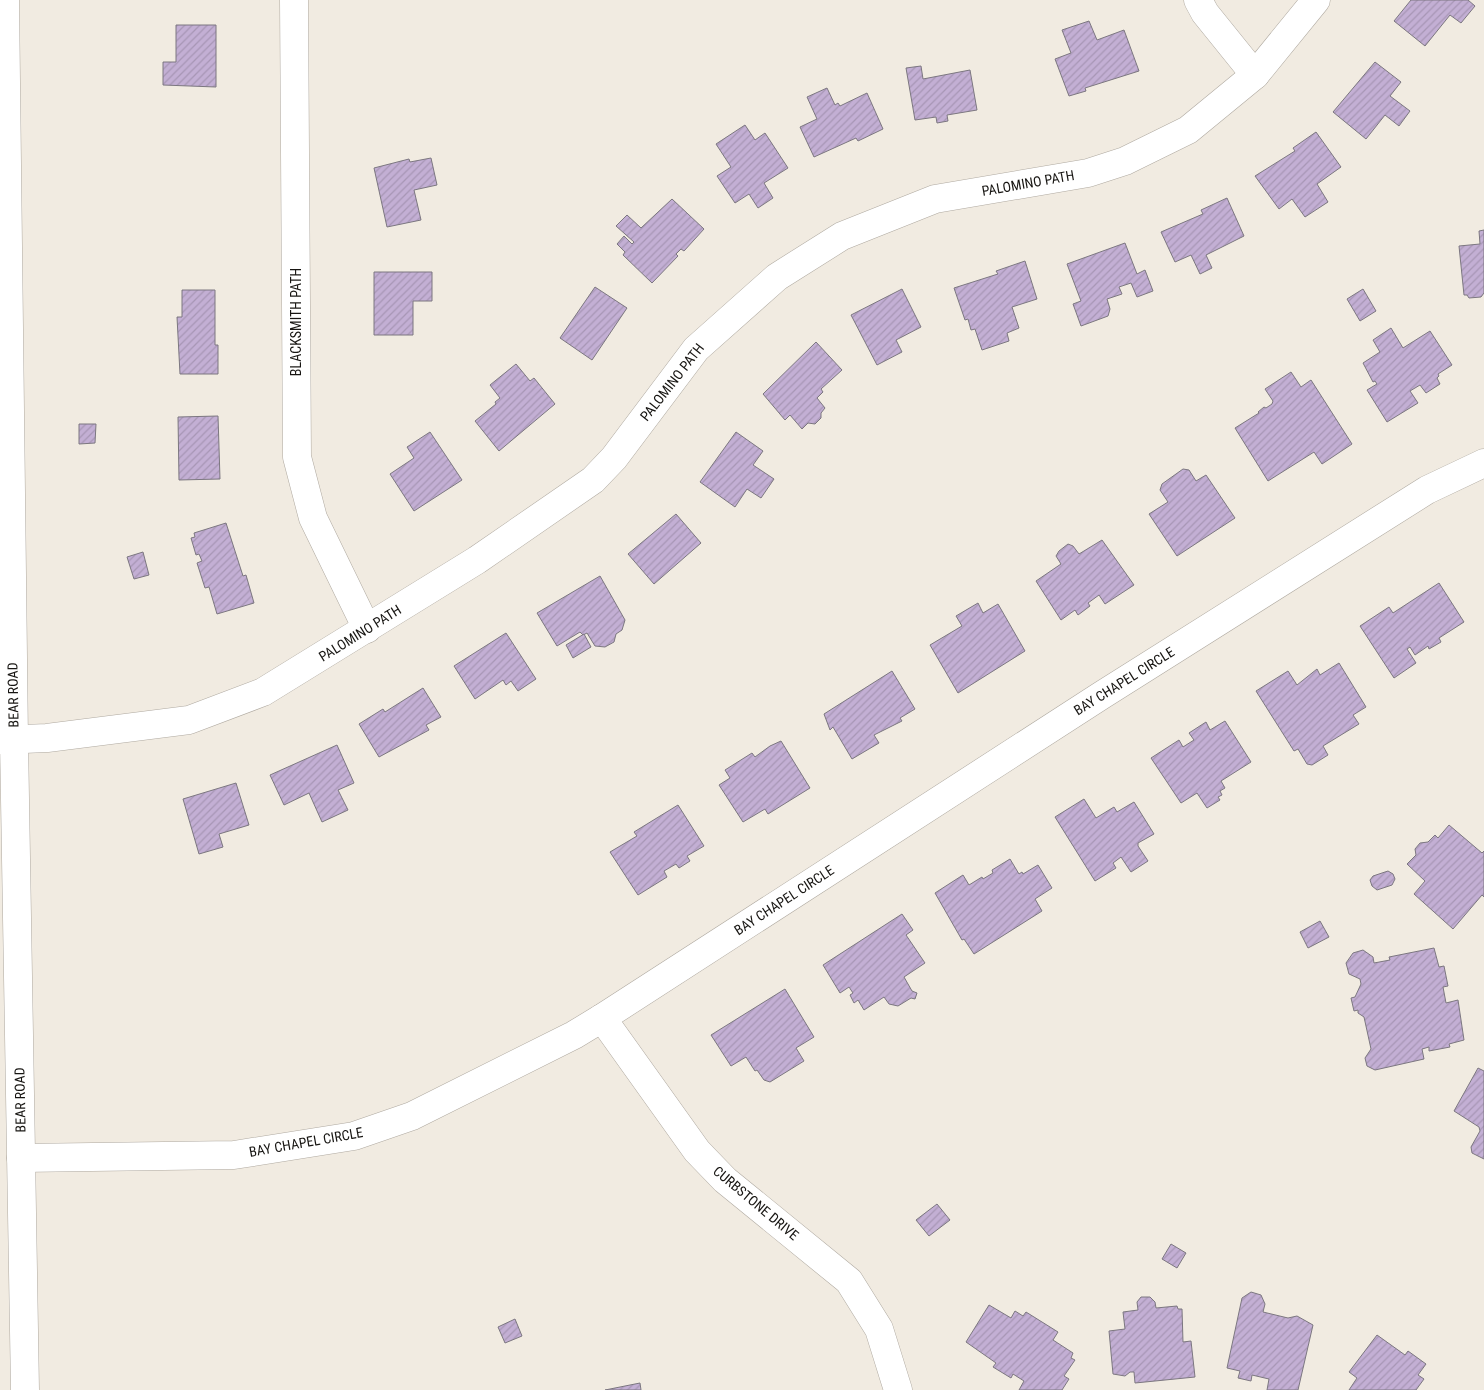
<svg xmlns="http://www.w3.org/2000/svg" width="1484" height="1390" font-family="'Roboto Condensed',sans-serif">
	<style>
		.building { fill: url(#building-hatch); stroke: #7c7780 }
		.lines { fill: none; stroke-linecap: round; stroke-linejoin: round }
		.street-casing { stroke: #afa9a0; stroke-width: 29 }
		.secondary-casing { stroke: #afa9a0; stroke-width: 29 }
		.street { stroke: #fff; stroke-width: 28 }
		.secondary { stroke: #fff; stroke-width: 28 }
		.labels { text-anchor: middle; stroke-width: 4; stroke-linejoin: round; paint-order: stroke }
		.street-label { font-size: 14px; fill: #171512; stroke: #fff }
	</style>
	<defs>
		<pattern id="building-hatch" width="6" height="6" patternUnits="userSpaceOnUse" patternTransform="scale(1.25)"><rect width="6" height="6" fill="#c3afd4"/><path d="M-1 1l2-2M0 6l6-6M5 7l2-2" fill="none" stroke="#a796b5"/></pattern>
	</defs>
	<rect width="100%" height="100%" fill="#f1ebe1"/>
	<g class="building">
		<polygon points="1411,0 1468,0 1475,6 1461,23 1450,15 1425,46 1394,21"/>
		<polygon points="1089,21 1097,40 1124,30 1139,71 1085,88 1086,91 1069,96 1055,59 1071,53 1062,30"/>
		<polygon points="176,25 216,25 216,87 163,85 163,62 176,62"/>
		<polygon points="1375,62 1401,82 1390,96 1410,111 1399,126 1385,115 1366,139 1333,112"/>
		<polygon points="921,66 923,79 970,70 977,110 947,115 948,121 937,123 936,117 915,120 906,68"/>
		<polygon points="827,88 835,105 838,103 840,106 867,93 883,129 858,141 856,138 814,157 800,127 817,119 807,97"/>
		<polygon points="745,125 755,140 765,133 788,168 764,183 773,198 758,208 749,194 735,203 717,176 731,167 716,144"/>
		<polygon points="1316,132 1341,167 1317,184 1328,202 1305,217 1292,199 1279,209 1255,176 1295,151 1293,148"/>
		<polygon points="431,158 437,185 414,190 421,220 387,227 374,168 409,159 410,162"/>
		<polygon points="1227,198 1244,236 1206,255 1212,268 1200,274 1191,255 1175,262 1161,232 1203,214 1201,210"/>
		<polygon points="672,199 704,229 684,251 681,249 676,254 678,256 652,283 623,255 625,252 617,244 624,236 632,244 634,242 616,226 627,215 641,228"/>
		<polygon points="1484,230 1484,293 1481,297 1469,298 1467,295 1464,295 1459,246 1480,244 1479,231"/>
		<polygon points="1125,243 1137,274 1145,270 1153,291 1137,297 1131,283 1119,287 1122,294 1107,299 1110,309 1108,316 1081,326 1073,304 1081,301 1067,264"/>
		<polygon points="1025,261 1037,299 1012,307 1019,328 1007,333 1009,341 982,350 975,329 971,330 968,319 965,320 954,288 998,274 996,271"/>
		<polygon points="374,272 432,272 432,301 413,301 413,335 374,335"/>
		<polygon points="595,287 627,308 592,360 560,338"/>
		<polygon points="902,289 921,327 896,340 902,352 877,365 851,315"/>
		<polygon points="1363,289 1376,311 1360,321 1347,299"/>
		<polygon points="182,290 215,290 215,345 218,345 218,374 180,374 177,317 182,317"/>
		<polygon points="1391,328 1403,348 1430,331 1452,365 1438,374 1439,376 1437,378 1440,384 1426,393 1420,385 1410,391 1418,403 1387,422 1367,390 1377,384 1375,381 1373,382 1363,363 1380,352 1373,340"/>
		<polygon points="816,342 842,370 821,389 823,392 817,398 825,408 821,413 821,418 815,424 808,423 802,429 790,415 785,420 763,394"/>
		<polygon points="516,364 530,381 534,378 555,404 499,451 475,421 496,404 495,402 500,398 490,385"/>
		<polygon points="1291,372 1301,387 1311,380 1352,444 1322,464 1314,452 1268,481 1235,428 1259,413 1258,412 1264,407 1266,408 1272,404 1273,401 1265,389"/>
		<polygon points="218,416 220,479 179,480 178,417"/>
		<polygon points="79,424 96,424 95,443 79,444"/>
		<polygon points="430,432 462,480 414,511 390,474 414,458 407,447"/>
		<polygon points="736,432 763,451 753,465 774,479 761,498 747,489 735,507 700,482"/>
		<polygon points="1183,469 1189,470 1196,481 1206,475 1235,518 1177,556 1149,514 1168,502 1160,490 1162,484"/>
		<polygon points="676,514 701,543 654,584 628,554"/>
		<polygon points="226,523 243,576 246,575 254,603 217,614 209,587 205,588 197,563 202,561 199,554 196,555 191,538 195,537 194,533"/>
		<polygon points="1102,540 1134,585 1105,604 1099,595 1088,603 1090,606 1078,615 1075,610 1061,620 1036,581 1061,564 1056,556 1059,551 1068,544 1073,546 1079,554"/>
		<polygon points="143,552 149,575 134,579 127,557"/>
		<polygon points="600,576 625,620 622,630 616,634 614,642 605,647 595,646 587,633 583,635 580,632 557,646 537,613"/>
		<polygon points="1439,583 1464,622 1439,638 1441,642 1429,649 1428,646 1415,655 1410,647 1407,649 1416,663 1394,678 1360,626 1389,607 1393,613"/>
		<polygon points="978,603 983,613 998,604 1025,651 958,693 930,645 962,626 956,616"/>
		<polygon points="506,633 536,679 518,691 511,681 506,685 503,680 475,699 454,666"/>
		<polygon points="584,634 591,647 573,658 566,645"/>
		<polygon points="1339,663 1366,707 1353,715 1359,724 1323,746 1328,755 1312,765 1307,764 1298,749 1294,751 1256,691 1288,671 1297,685 1317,669 1320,675"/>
		<polygon points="892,671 915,709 900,718 902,721 874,735 879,743 852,759 833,727 830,730 824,714"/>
		<polygon points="423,688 441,717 426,725 429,730 379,757 359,724 383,709 385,712"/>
		<polygon points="1225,721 1251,762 1221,781 1225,788 1220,791 1222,795 1218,797 1220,800 1207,808 1197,793 1181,803 1151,758 1179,740 1183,747 1194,740 1189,733 1206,722 1210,730"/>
		<polygon points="781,741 810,788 768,814 765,809 743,822 719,785 730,778 725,770 752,753 755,757 770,746"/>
		<polygon points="337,745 354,783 338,790 348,810 322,822 309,793 284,805 270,775"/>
		<polygon points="236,783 249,825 219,834 223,847 199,854 183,799"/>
		<polygon points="1084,799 1096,818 1114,807 1117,812 1134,802 1154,834 1138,843 1138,846 1148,861 1131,872 1121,857 1113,863 1116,868 1095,881 1055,817"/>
		<polygon points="678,805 704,846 687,856 690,861 679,868 676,864 664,871 667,877 638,895 610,852 637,836 634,832"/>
		<polygon points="1449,825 1482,853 1484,851 1484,897 1482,895 1453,929 1414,894 1425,881 1407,864 1416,855 1415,849 1420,843 1428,842 1435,835 1438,838"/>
		<polygon points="1010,859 1019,874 1022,872 1023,874 1038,865 1052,888 1035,899 1042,911 974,954 964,939 962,940 935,893 963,875 969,885 982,877 983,879 993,873 992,870"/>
		<polygon points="1388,871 1393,874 1395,879 1392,885 1377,890 1372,886 1370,880 1373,876"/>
		<polygon points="902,914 913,930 906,935 925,963 904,977 912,991 917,993 915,999 911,998 898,1006 889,1004 884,997 864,1010 858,1000 854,1003 850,995 853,993 849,987 840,993 823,965"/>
		<polygon points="1320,921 1329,937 1308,948 1300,932"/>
		<polygon points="1434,948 1439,967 1444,966 1448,986 1443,987 1446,1003 1458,1000 1464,1040 1449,1044 1450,1047 1429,1051 1429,1047 1422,1049 1424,1059 1375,1070 1367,1066 1365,1058 1371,1049 1364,1017 1358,1013 1358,1010 1354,1011 1351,998 1355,997 1361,984 1360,979 1349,974 1346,963 1353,953 1363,950 1373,957 1374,963 1390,960 1389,957"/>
		<polygon points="785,989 814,1037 796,1048 804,1061 770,1082 764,1080 757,1070 755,1071 746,1057 731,1066 711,1035"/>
		<polygon points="1478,1068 1484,1071 1484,1159 1472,1153 1471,1147 1480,1131 1479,1127 1454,1111"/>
		<polygon points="937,1204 950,1220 929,1236 916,1220"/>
		<polygon points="1171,1244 1186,1253 1177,1268 1162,1259"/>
		<polygon points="1251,1292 1261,1295 1265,1304 1263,1312 1288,1318 1297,1316 1313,1325 1298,1390 1267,1390 1269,1379 1252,1375 1251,1381 1238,1378 1240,1371 1227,1368 1242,1298"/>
		<polygon points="1141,1297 1150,1297 1155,1302 1156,1308 1177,1306 1178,1309 1182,1309 1183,1342 1191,1341 1195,1377 1135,1383 1134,1372 1130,1372 1125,1376 1113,1374 1109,1331 1125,1329 1123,1312 1138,1310 1137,1302"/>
		<polygon points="989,1305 1011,1318 1015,1311 1023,1316 1026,1312 1058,1332 1053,1340 1073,1353 1071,1358 1075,1360 1064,1376 1069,1379 1062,1390 1019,1390 1024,1381 1013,1374 1011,1378 993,1367 996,1363 966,1342"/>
		<polygon points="515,1319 522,1336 505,1343 498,1327"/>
		<polygon points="1377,1335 1405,1355 1408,1351 1426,1364 1418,1375 1424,1379 1416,1390 1349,1390 1357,1378 1349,1372"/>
		<polygon points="640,1383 641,1390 605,1390"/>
	</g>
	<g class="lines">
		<defs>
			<g id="street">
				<polyline points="294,0 297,457 313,518 367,629"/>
				<polyline points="1198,0 1205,13 1255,75"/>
				<polyline points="0,740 47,738 189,720 263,692 477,560 593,480 614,458 696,349 777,277 842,236 935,199 1088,173 1125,161 1188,130 1255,75 1316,0"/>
				<polyline points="602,1018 697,1151 725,1180 849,1281 879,1329 898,1390"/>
				<polyline points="21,1158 234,1155 354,1136 412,1116 574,1035 602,1018 1102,695 1427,490 1484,463"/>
			</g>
			<polyline id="secondary" points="5,0 14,740 25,1390"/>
		</defs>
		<use href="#street" class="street-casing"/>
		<use href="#secondary" class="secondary-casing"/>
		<use href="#street" class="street"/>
		<use href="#secondary" class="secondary"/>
	</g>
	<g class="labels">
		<g class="street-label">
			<text transform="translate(1028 183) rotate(-10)" y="5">PALOMINO PATH</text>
			<text transform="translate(296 322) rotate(-90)" y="5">BLACKSMITH PATH</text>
			<text transform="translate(672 382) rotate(-52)" y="5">PALOMINO PATH</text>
			<text transform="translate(360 633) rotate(-32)" y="5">PALOMINO PATH</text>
			<text transform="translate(1124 681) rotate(-32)" y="5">BAY CHAPEL CIRCLE</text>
			<text transform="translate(13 695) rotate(-91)" y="5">BEAR ROAD</text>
			<text transform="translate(784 900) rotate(-33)" y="5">BAY CHAPEL CIRCLE</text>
			<text transform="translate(20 1100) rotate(-91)" y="5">BEAR ROAD</text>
			<text transform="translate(306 1142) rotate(-10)" y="5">BAY CHAPEL CIRCLE</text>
			<text transform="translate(756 1203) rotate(40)" y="5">CURBSTONE DRIVE</text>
		</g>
	</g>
</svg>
